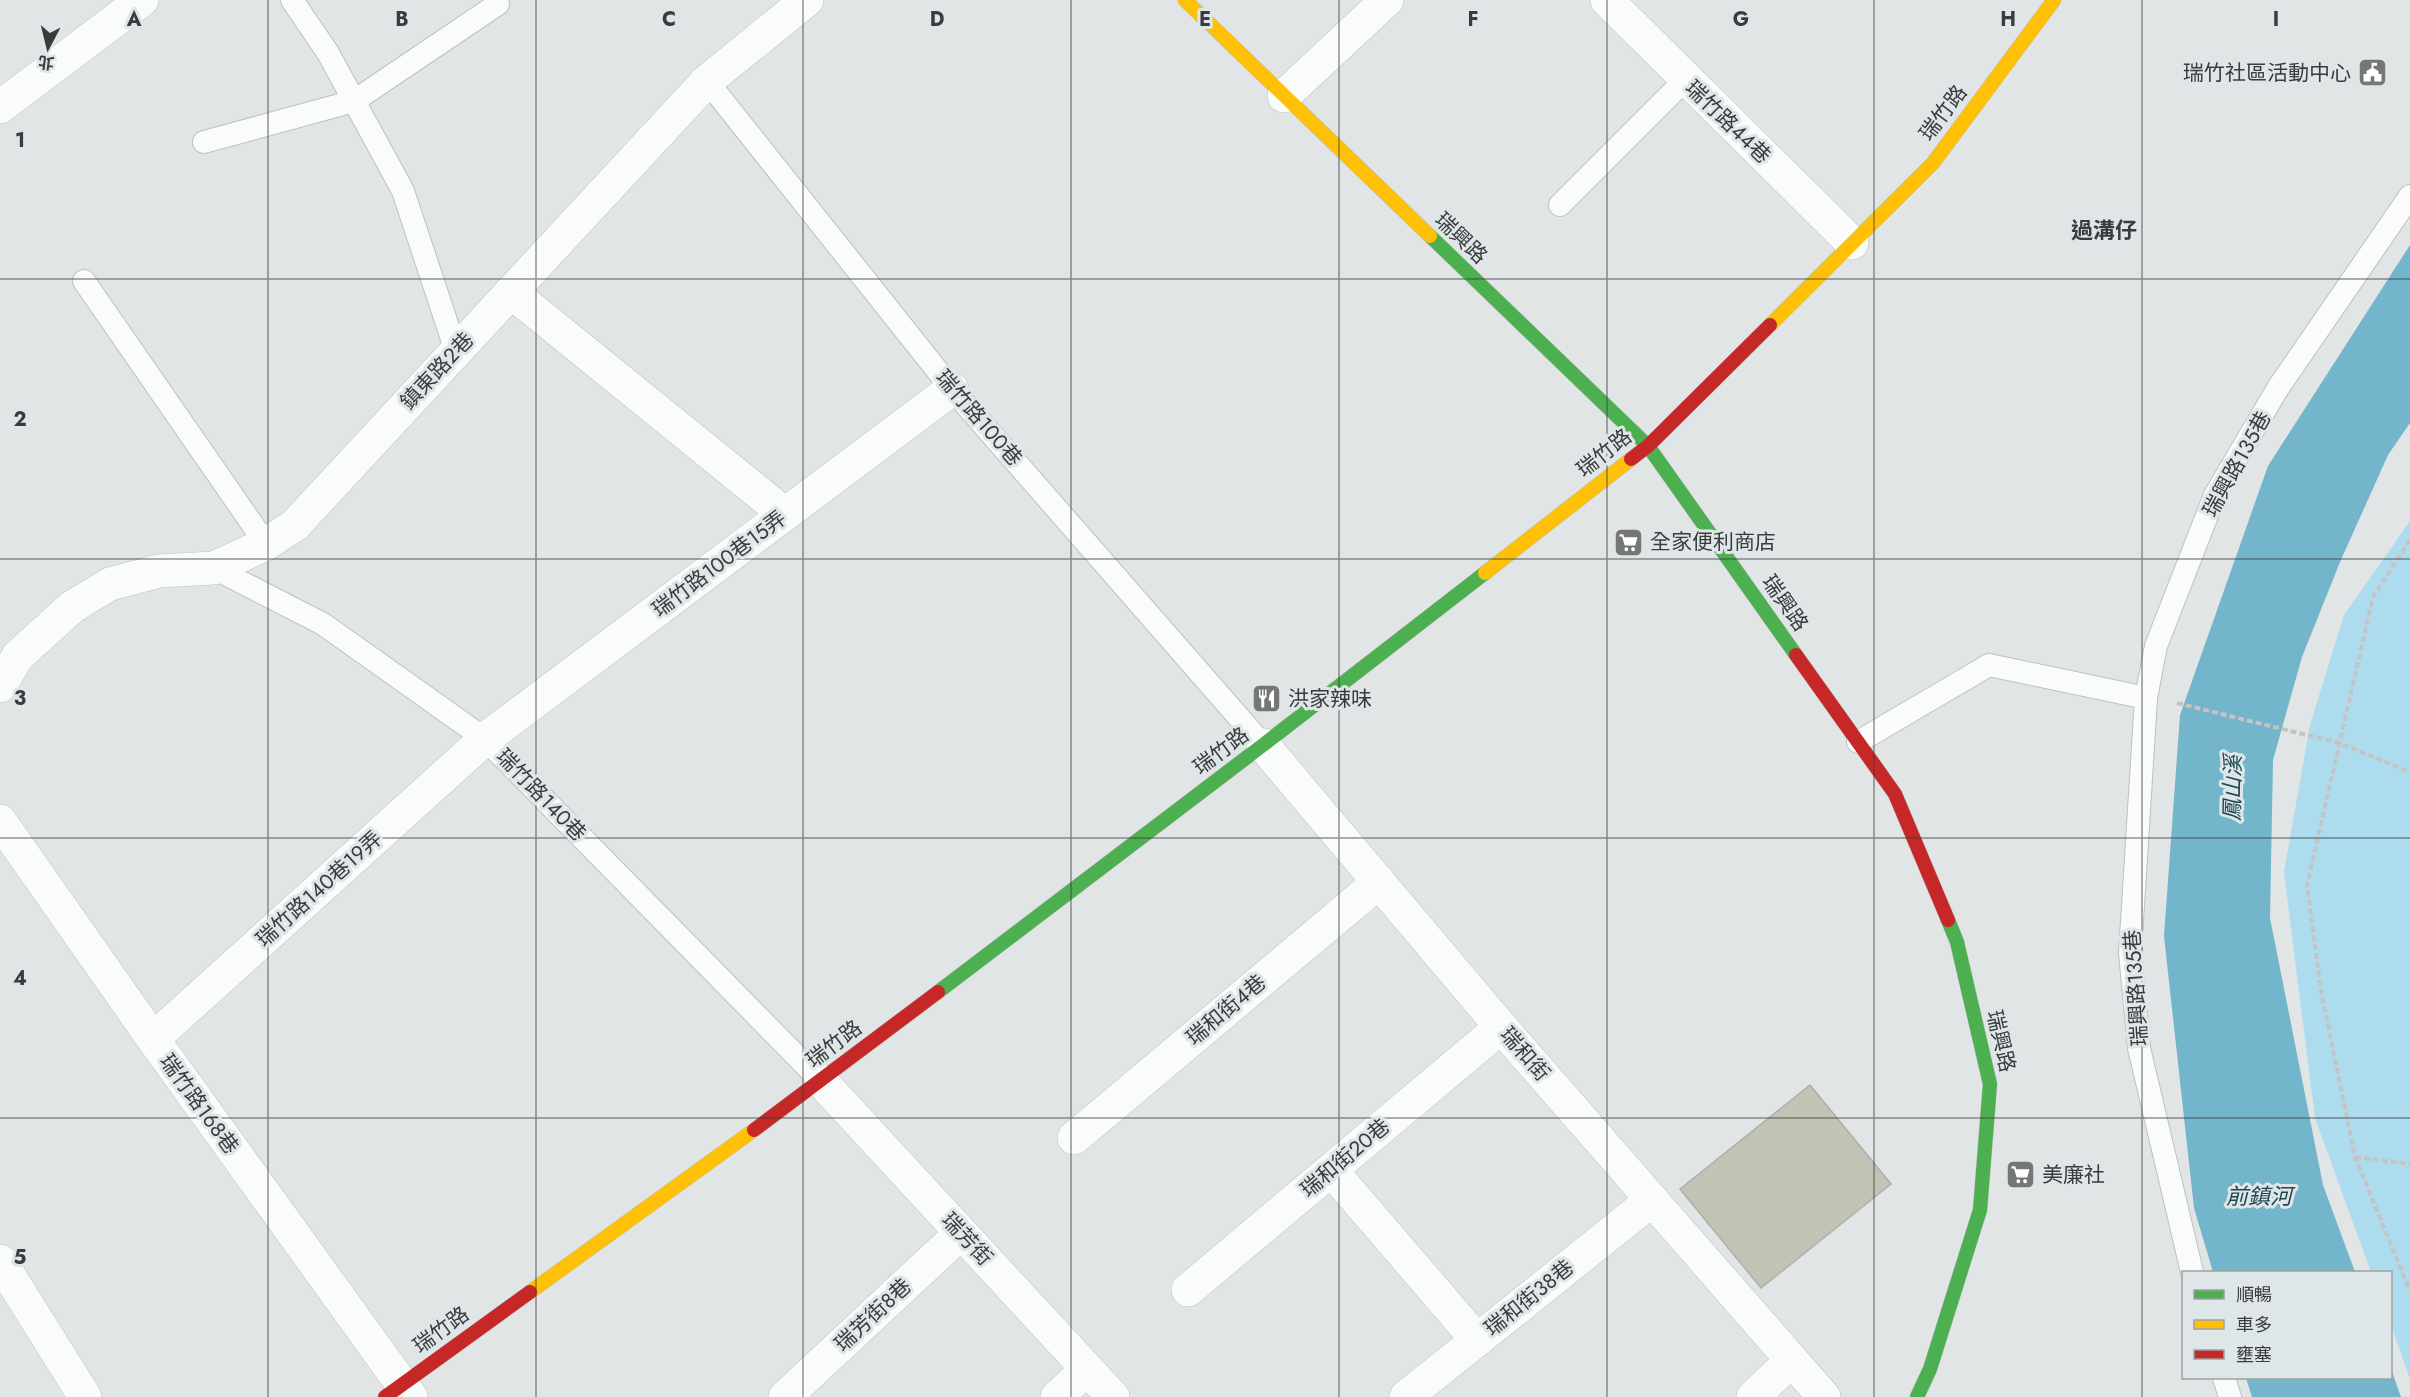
<svg xmlns="http://www.w3.org/2000/svg" width="2410" height="1397" font-family="Jost,'Noto Sans TC',sans-serif">
	<style>
		.green { fill: #acdced }
		.water { fill: #73b5ca }
		.building { fill: #c3c3b5; stroke: #adafae; stroke-width: 1.5 }
		.lines { fill: none; stroke-linecap: round; stroke-linejoin: round }
		.lane-casing { stroke: #bec1c1; stroke-width: 24 }
		.street-casing { stroke: #bec1c1; stroke-width: 34 }
		.fast-casing { stroke: #bec1c1; stroke-width: 15 }
		.slow-casing { stroke: #bec1c1; stroke-width: 15 }
		.jam-casing { stroke: #bec1c1; stroke-width: 15 }
		.path { stroke: #c4c4c4; stroke-width: 4; stroke-dasharray: 6 3; stroke-linecap: butt }
		.lane { stroke: #fafbfb; stroke-width: 22 }
		.street { stroke: #fafbfb; stroke-width: 33 }
		.fast { stroke: #4caf50; stroke-width: 14 }
		.slow { stroke: #ffc107; stroke-width: 14 }
		.jam { stroke: #c62828; stroke-width: 14 }
		.grid { fill: none; stroke: #393b3c; stroke-width: 1.5; stroke-opacity: 0.55 }
		.labels { text-anchor: middle; stroke-width: 6; stroke-linejoin: round; paint-order: stroke }
		.poi-label { font-size: 21px; fill: #393b3c; stroke: #dfe6e8; text-anchor: start }
		.street-label { font-size: 21px; fill: #393b3c; stroke: #dfe6e8 }
		.neighbourhood-label { font-size: 22px; font-weight: bold; fill: #393b3c; stroke: #dfe6e8 }
		.water-label { font-size: 22px; font-style: italic; fill: #1e4754; stroke: #dfe6e8 }
		.grid-label { font-size: 20px; text-anchor: middle; font-weight: bold; fill: #393b3c; stroke: #dfe6e8; stroke-width: 6; stroke-linejoin: round; paint-order: stroke }
	</style>
	<rect width="100%" height="100%" fill="#e1e5e6"/>
	<polygon class="green" points="2410,521 2410,1379 2391,1325 2390,1272 2371,1272 2315,1118 2284,872 2310,725 2344,615"/>
	<g class="water">
		<polygon points="2410,245 2410,423 2388,455 2340,562 2302,657 2273,760 2270,918 2323,1185 2355,1272 2213,1272 2194,1208 2164,936 2180,715 2268,466"/>
		<polygon points="2391,1369 2401,1397 2252,1397 2246,1378 2390,1378"/>
	</g>
	<polygon class="building" points="1810,1085 1891,1184 1761,1288 1680,1189"/>
	<g class="lines">
		<defs>
			<g id="lane">
				<polyline points="292,0 328,53 403,191 456,351"/>
				<polyline points="707,81 952,389 1263,745"/>
				<polyline points="204,142 354,101 498,4"/>
				<polyline points="1560,205 1685,80"/>
				<polyline points="84,281 266,544"/>
				<polyline points="214,568 323,624 485,739 821,1081"/>
				<polyline points="1858,742 1989,665 2146,698"/>
				<polyline points="2192,1272 2139,1048 2130,953 2146,698 2156,646 2215,495 2278,388 2410,196"/>
				<polyline points="2224,1378 2230,1397"/>
			</g>
			<g id="street">
				<polyline points="1607,0 1852,243"/>
				<polyline points="1284,96 1387,0"/>
				<polyline points="0,107 142,0"/>
				<polyline points="511,292 785,514"/>
				<polyline points="0,686 18,656 72,607 110,584 159,571 214,568 266,544 295,525 707,81 807,0"/>
				<polyline points="1263,745 1501,1027 1824,1397"/>
				<polyline points="0,821 153,1039 411,1397"/>
				<polyline points="153,1039 485,739 952,389"/>
				<polyline points="821,1081 1113,1397"/>
				<polyline points="1074,1138 1379,882"/>
				<polyline points="1331,1170 1477,1340"/>
				<polyline points="0,1261 85,1397"/>
				<polyline points="1188,1290 1501,1027"/>
				<polyline points="785,1397 961,1233"/>
				<polyline points="1057,1397 1087,1369"/>
				<polyline points="1406,1397 1652,1200"/>
				<polyline points="1753,1397 1792,1360"/>
			</g>
			<g id="fast">
				<polyline points="1430,236 1648,446 1796,655"/>
				<polyline points="938,992 1263,745 1485,573"/>
				<polyline points="1917,1397 1930,1369 1980,1210 1990,1084 1957,942 1948,920"/>
			</g>
			<g id="slow">
				<polyline points="1185,0 1430,236"/>
				<polyline points="1770,325 1933,163 2054,0"/>
				<polyline points="1485,573 1631,459"/>
				<polyline points="530,1292 754,1130"/>
			</g>
			<g id="jam">
				<polyline points="1631,459 1648,446 1770,325"/>
				<polyline points="1796,655 1895,794 1948,920"/>
				<polyline points="754,1130 938,992"/>
				<polyline points="385,1397 530,1292"/>
			</g>
		</defs>
		<use href="#lane" class="lane-casing"/>
		<use href="#street" class="street-casing"/>
		<use href="#fast" class="fast-casing"/>
		<use href="#slow" class="slow-casing"/>
		<use href="#jam" class="jam-casing"/>
		<g class="path">
			<polyline points="2410,540 2373,597 2307,885 2321,991 2355,1157 2410,1291"/>
			<polyline points="2177,703 2339,743 2410,772"/>
			<polyline points="2355,1157 2410,1164"/>
		</g>
		<use href="#lane" class="lane"/>
		<use href="#street" class="street"/>
		<use href="#fast" class="fast"/>
		<use href="#slow" class="slow"/>
		<use href="#jam" class="jam"/>
	</g>
	<path class="grid" d="M268,0V1397M536,0V1397M803,0V1397M1071,0V1397M1339,0V1397M1607,0V1397M1874,0V1397M2142,0V1397M0,279H2410M0,559H2410M0,838H2410M0,1118H2410"/>
	<defs>
		<symbol id="civic-square" viewBox="-11 -11 22 22"><rect x="-9" y="-9" width="18" height="18" rx="4" fill="#747678" stroke="#dfe6e8"/><path d="M-.6-6.5H3V-4.5H.6V-3L4-1V1h2V6H-6V1h2V-1L-.6-3ZM-1.2 2.5V6h2.4V2.5Z" fill="#fff"/></symbol>
		<symbol id="supermarket-square" viewBox="-11 -11 22 22"><rect x="-9" y="-9" width="18" height="18" rx="4" fill="#747678" stroke="#dfe6e8"/><path d="M-6-5.5h2.5l.6 2H6L4.5 2H-2.5L-4.4-4H-6ZM-1.5 3.2a1.3 1.3 0 1 0 .1 0ZM3 3.2a1.3 1.3 0 1 0 .1 0Z" fill="#fff"/></symbol>
		<symbol id="restaurant-square" viewBox="-11 -11 22 22"><rect x="-9" y="-9" width="18" height="18" rx="4" fill="#747678" stroke="#dfe6e8"/><path d="M-5-6h1v4h1v-4h1v4h1v-4h1v5L-1.5 .5V6h-2V.5L-5-1ZM5-6V6H3V1.5H1.5Q1.5-4 5-6Z" fill="#fff"/></symbol>
	</defs>
	<g fill-rule="evenodd">
		<use href="#civic-square" x="2356" y="56" width="33" height="33"/>
		<use href="#supermarket-square" x="1612" y="526" width="33" height="33"/>
		<use href="#restaurant-square" x="1250" y="682" width="33" height="33"/>
		<use href="#supermarket-square" x="2004" y="1158" width="33" height="33"/>
	</g>
	<g class="labels">
		<g class="poi-label">
			<text x="2351" y="80" text-anchor="end">瑞竹社區活動中心</text>
			<text x="1650" y="549">全家便利商店</text>
			<text x="1288" y="706">洪家辣味</text>
			<text x="2042" y="1182">美廉社</text>
		</g>
		<g class="street-label">
			<text transform="translate(1943 113) rotate(-53)" y="7">瑞竹路</text>
			<text transform="translate(1728 122) rotate(44)" y="7">瑞竹路44巷</text>
			<text transform="translate(1461 238) rotate(44)" y="7">瑞興路</text>
			<text transform="translate(437 371) rotate(-47)" y="7">鎮東路2巷</text>
			<text transform="translate(979 418) rotate(49)" y="7">瑞竹路100巷</text>
			<text transform="translate(1604 453) rotate(-38)" y="7">瑞竹路</text>
			<text transform="translate(2237 464) rotate(-61)" y="7">瑞興路135巷</text>
			<text transform="translate(719 564) rotate(-37)" y="7">瑞竹路100巷15弄</text>
			<text transform="translate(1785 603) rotate(55)" y="7">瑞興路</text>
			<text transform="translate(1221 751) rotate(-37)" y="7">瑞竹路</text>
			<text transform="translate(541 795) rotate(46)" y="7">瑞竹路140巷</text>
			<text transform="translate(319 889) rotate(-42)" y="7">瑞竹路140巷19弄</text>
			<text transform="translate(2136 988) rotate(-94)" y="7">瑞興路135巷</text>
			<text transform="translate(1226 1010) rotate(-40)" y="7">瑞和街4巷</text>
			<text transform="translate(2001 1041) rotate(77)" y="7">瑞興路</text>
			<text transform="translate(834 1044) rotate(-37)" y="7">瑞竹路</text>
			<text transform="translate(1525 1054) rotate(49)" y="7">瑞和街</text>
			<text transform="translate(199 1104) rotate(54)" y="7">瑞竹路168巷</text>
			<text transform="translate(1345 1158) rotate(-40)" y="7">瑞和街20巷</text>
			<text transform="translate(967 1239) rotate(47)" y="7">瑞芳街</text>
			<text transform="translate(1529 1298) rotate(-39)" y="7">瑞和街38巷</text>
			<text transform="translate(873 1315) rotate(-43)" y="7">瑞芳街8巷</text>
			<text transform="translate(441 1330) rotate(-36)" y="7">瑞竹路</text>
		</g>
		<g class="neighbourhood-label">
			<text x="2104" y="238">過溝仔</text>
		</g>
		<g class="water-label">
			<text transform="translate(2232 788) rotate(-89)" y="8">鳳山溪</text>
			<text x="2259" y="1204">前鎮河</text>
		</g>
	</g>
	<g class="grid-label">
		<text x="134" y="26">A</text>
		<text x="402" y="26">B</text>
		<text x="669" y="26">C</text>
		<text x="937" y="26">D</text>
		<text x="1205" y="26">E</text>
		<text x="1473" y="26">F</text>
		<text x="1741" y="26">G</text>
		<text x="2008" y="26">H</text>
		<text x="2276" y="26">I</text>
		<text x="20" y="147">1</text>
		<text x="20" y="426">2</text>
		<text x="20" y="705">3</text>
		<text x="20" y="985">4</text>
		<text x="20" y="1264">5</text>
	</g>
	<rect x="2182" y="1271" width="210" height="108" fill="#dfe6e8" stroke="#9da2a3" stroke-width="1.5"/>
	<rect x="2194" y="1290" width="30" height="9" fill="#4caf50" stroke="#9da2a3" stroke-width="1.5"/>
	<text x="2236" y="1301" font-size="18" fill="#393b3c">順暢</text>
	<rect x="2194" y="1320" width="30" height="9" fill="#ffc107" stroke="#9da2a3" stroke-width="1.5"/>
	<text x="2236" y="1331" font-size="18" fill="#393b3c">車多</text>
	<rect x="2194" y="1350" width="30" height="9" fill="#c62828" stroke="#9da2a3" stroke-width="1.5"/>
	<text x="2236" y="1361" font-size="18" fill="#393b3c">壅塞</text>
	<g transform="translate(48 48) rotate(187)" stroke="#dfe6e8" stroke-width="4.5" paint-order="stroke">
	<path d="M0-4.5L10 22L0 15L-10 22Z" fill="#393b3c"/>
	<text y="-9" font-size="16" font-weight="bold" text-anchor="middle" fill="#393b3c">北</text>
	</g>
</svg>
